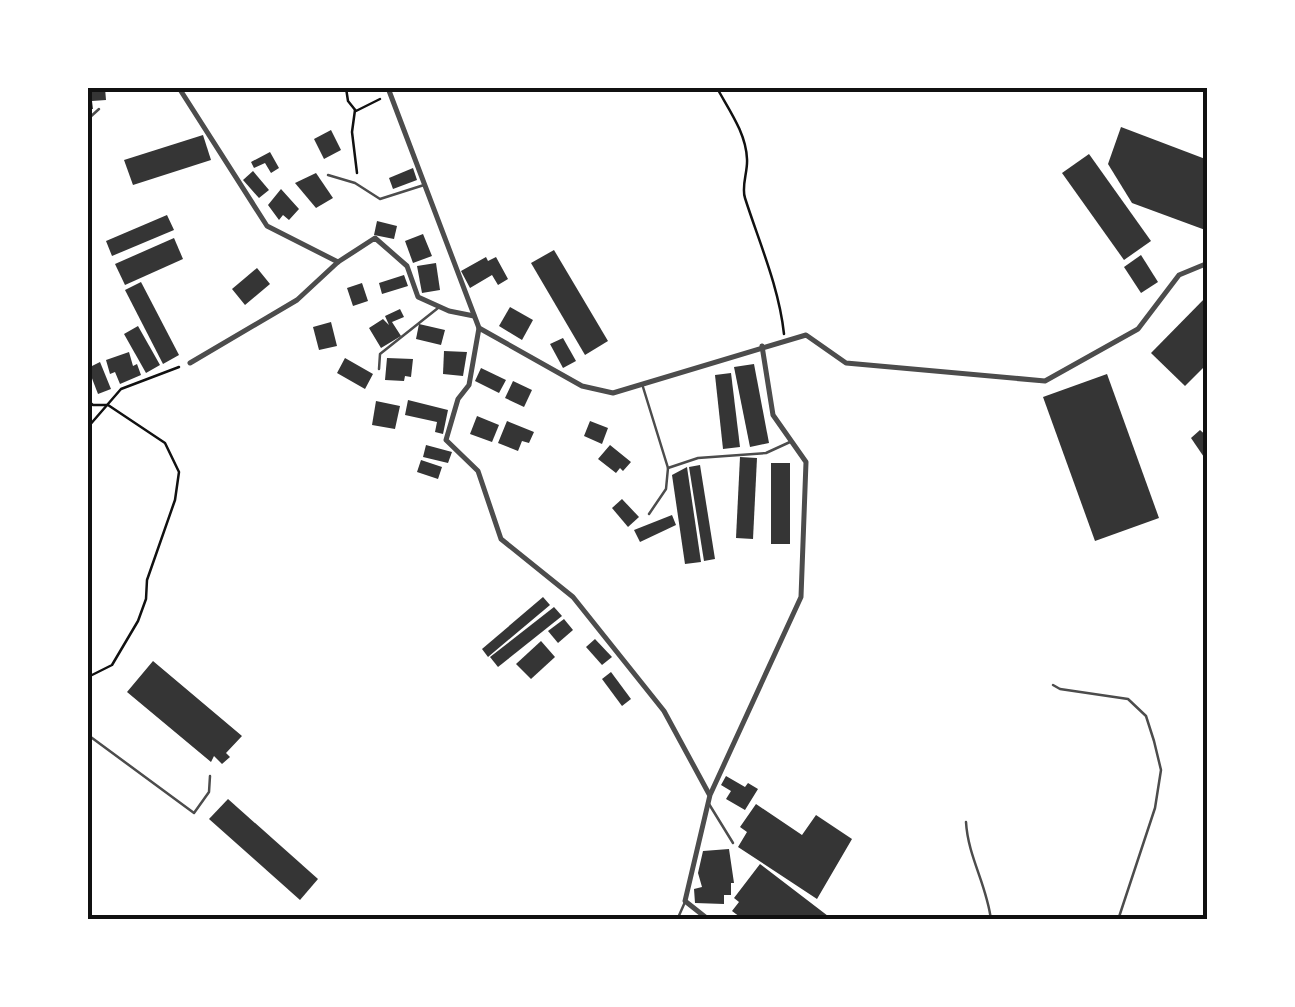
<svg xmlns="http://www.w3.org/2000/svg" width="1295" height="1007" font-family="Rubik,sans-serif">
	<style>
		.building { fill: #353535 }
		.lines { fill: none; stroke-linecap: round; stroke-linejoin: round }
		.path { stroke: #111; stroke-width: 2.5 }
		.service { stroke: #4c4c4c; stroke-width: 2.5 }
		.minor { stroke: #4c4c4c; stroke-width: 5 }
		.neatline { fill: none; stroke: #111; stroke-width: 4 }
	</style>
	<rect width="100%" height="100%" fill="#fff"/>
	<g class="building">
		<polygon points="88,88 105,88 106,100 92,101 93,109 88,109"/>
		<polygon points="1121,127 1208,160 1208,231 1132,203 1108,164"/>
		<polygon points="331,130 341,150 324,159 314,139"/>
		<polygon points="203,135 211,160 133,185 124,160"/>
		<polygon points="270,152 279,168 271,173 265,163 254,168 251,162"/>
		<polygon points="1089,154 1151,241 1124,260 1062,173"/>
		<polygon points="413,168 417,180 393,189 389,178"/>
		<polygon points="253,171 269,190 259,198 243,180"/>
		<polygon points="316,173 333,198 316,208 295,183"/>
		<polygon points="281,189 299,209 289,220 283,215 279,220 268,205"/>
		<polygon points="167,215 174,230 112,256 106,241"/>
		<polygon points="377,221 397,226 394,239 374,235"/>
		<polygon points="423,234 432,256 413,263 405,241"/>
		<polygon points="174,238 183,259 125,285 115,264"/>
		<polygon points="554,250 608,341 585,355 531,263"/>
		<polygon points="1141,255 1158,282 1141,293 1124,267"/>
		<polygon points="486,257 488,261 496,257 508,279 498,285 492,275 470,288 461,271"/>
		<polygon points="436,263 440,290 422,293 417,266"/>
		<polygon points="257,268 270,284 245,305 232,289"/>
		<polygon points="404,275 408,286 382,294 379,283"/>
		<polygon points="141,282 179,355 163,364 125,290"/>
		<polygon points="362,283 368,301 353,306 347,288"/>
		<polygon points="1208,295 1208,363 1185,386 1151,353"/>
		<polygon points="510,307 533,320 522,340 499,326"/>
		<polygon points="400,309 404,317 392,322 401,336 381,348 369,328 383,319 389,325 385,316"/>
		<polygon points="331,322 337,346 319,350 313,327"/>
		<polygon points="419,324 445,330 441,345 416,339"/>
		<polygon points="138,326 160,365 146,373 124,334"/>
		<polygon points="563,338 576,361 563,368 550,344"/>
		<polygon points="444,351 467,352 463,376 443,374"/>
		<polygon points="129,352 133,366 137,364 141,375 120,384 115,372 110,374 106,360"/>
		<polygon points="345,358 373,374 365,389 337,373"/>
		<polygon points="387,358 413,359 411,377 405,376 404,381 385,380"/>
		<polygon points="100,362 111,389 98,394 88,368"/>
		<polygon points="754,364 769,443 750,447 734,367"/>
		<polygon points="481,368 506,380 499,393 475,381"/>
		<polygon points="731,373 740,447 723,449 715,375"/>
		<polygon points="1107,374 1159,518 1095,541 1043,397"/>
		<polygon points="513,381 532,390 524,407 505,398"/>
		<polygon points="408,400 448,410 443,434 435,432 437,422 405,415"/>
		<polygon points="376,401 400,406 395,429 372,425"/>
		<polygon points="477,416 499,425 492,442 470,434"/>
		<polygon points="507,421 534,432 529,443 522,441 518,451 498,443"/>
		<polygon points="590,421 608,428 602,444 584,436"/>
		<polygon points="1200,430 1208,437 1208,463 1191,438"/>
		<polygon points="426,445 452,452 448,463 423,457"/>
		<polygon points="610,445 631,462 623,471 620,468 616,473 598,459"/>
		<polygon points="740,457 757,458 753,539 736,538"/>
		<polygon points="421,460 442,467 438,479 417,472"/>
		<rect x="771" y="463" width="19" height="81"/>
		<polygon points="700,465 715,559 704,561 689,467"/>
		<polygon points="687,467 701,562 685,564 672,475"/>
		<polygon points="622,499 639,517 628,527 612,508"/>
		<polygon points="672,515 676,525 640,542 634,530"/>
		<polygon points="543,597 550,605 488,657 482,649"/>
		<polygon points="554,607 562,616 498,667 490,657"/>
		<polygon points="564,619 573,630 558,643 548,631"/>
		<polygon points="595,639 612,657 602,665 586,647"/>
		<polygon points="541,641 555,657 531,679 516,664"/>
		<polygon points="153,661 242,736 226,753 230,757 222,764 214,756 211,762 127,692"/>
		<polygon points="611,672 631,699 622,706 602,679"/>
		<polygon points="726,776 745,787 748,783 758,789 745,810 726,799 731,791 721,785"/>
		<polygon points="228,799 318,879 300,900 209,819"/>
		<polygon points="756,804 802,835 816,815 852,839 817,899 738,847 747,832 740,827"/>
		<polygon points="729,849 734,883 731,883 731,895 724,895 724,904 695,903 694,889 702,887 698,873 703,851"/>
		<polygon points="760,864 828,916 825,920 744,920 732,911 739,902 734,898"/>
	</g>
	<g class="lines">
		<g class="path">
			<polyline points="346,88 348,101 356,111 380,99"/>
			<path d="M717,88C729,110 746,133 747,159C748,172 741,186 745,198C759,242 779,287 784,334"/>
			<polyline points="355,110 352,132 357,173"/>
			<polyline points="88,401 93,405 108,405 165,443 179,472 175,500 147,580 146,599 138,621 112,665 88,677"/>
			<polyline points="88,427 121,389 179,367"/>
			<polyline points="88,886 91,920"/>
		</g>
		<g class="service">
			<polyline points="88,119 99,109"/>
			<polyline points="328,175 355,183 380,199 424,185"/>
			<polyline points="379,369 380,354 438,308"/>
			<polyline points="643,387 668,468 666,489 649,514"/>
			<polyline points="668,468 698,458 766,453 790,442"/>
			<polyline points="1053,685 1060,689 1128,699 1146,716 1154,741 1161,770 1155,808 1118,920"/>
			<polyline points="88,735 194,813 209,792 210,776"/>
			<polyline points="709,804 733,843"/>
			<path d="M966,822C968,857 987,885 991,920"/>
			<polyline points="677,920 685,902"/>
		</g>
		<g class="minor">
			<polyline points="179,88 267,226 338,262"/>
			<polyline points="388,88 479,328 582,386 613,393 806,335 846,363 1045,381 1138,329 1179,275 1208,263"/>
			<polyline points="479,328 469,385 458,399 446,440 478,471 501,539 573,597 664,711 709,794"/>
			<polyline points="190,363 297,300 338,262 375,238 407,266 418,297 449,311 474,316"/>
			<polyline points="709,920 685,901 710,795 801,597 806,462 773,415 762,346"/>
		</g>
	</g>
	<rect width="1295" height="1007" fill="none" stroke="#ffffff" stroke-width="180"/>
	<rect x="90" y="90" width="1115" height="827" class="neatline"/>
</svg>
